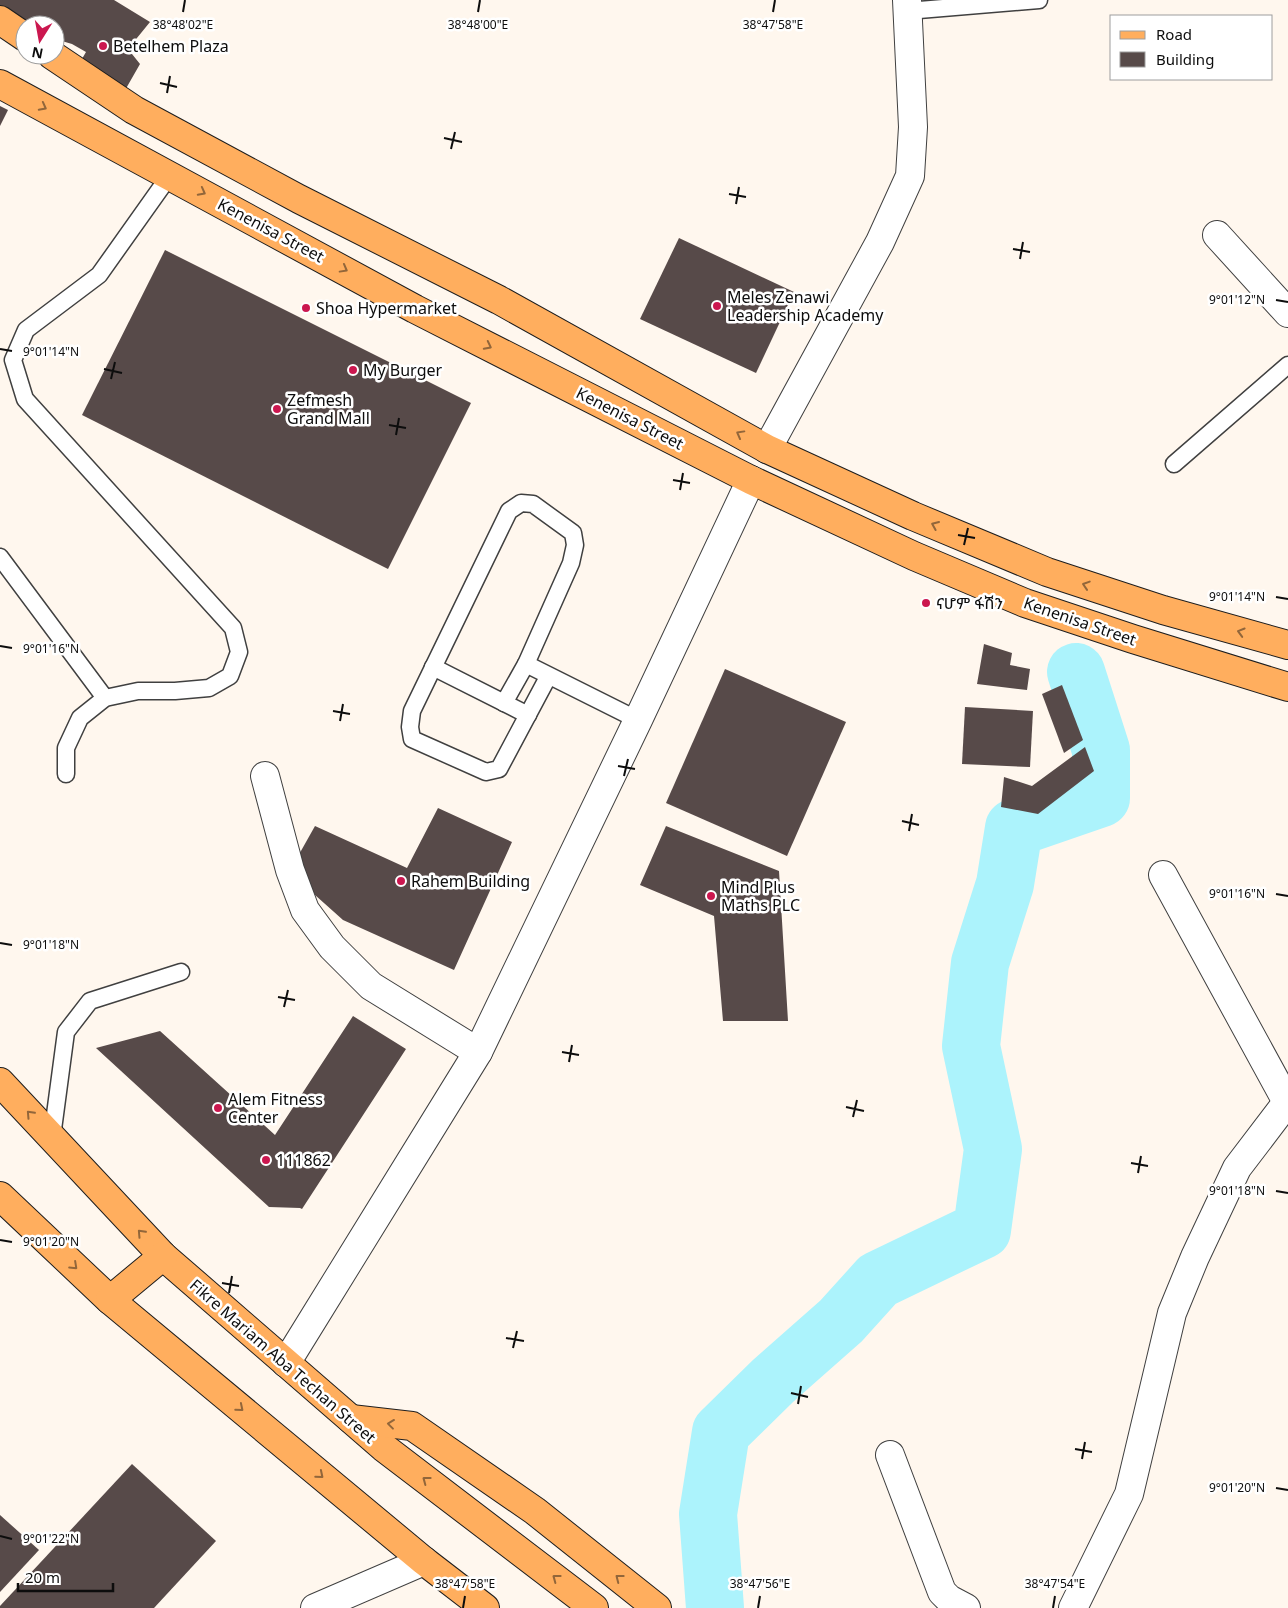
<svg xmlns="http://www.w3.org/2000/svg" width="1288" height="1608" font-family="Georgia,'Noto Sans Ethiopic',serif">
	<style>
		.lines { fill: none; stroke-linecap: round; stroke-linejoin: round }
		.river { stroke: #acf3fc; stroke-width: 58 }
		.building { fill: #574a49 }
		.lane-casing { stroke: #404040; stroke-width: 19 }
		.street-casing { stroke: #404040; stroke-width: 30 }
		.primary-casing { stroke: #1e1e1e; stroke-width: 30 }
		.lane { stroke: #fff; stroke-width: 16 }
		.street { stroke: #fff; stroke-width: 28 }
		.primary { stroke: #ffae5e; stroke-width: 28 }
		.oneway { stroke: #92663a }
		.ticks { fill: none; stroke: #0d0d0d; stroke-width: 2 }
		.poi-dot { fill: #cb174f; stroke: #fff; stroke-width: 2 }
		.labels { text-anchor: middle; stroke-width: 5; stroke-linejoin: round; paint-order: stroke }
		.poi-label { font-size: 16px; fill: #0d0d0d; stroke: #fff; text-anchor: start }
		.street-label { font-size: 16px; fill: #0d0d0d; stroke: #fff }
		.ticks-label { font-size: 12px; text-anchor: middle; fill: #0d0d0d; stroke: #fff; stroke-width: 5; stroke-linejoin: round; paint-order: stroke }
	</style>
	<rect width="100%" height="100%" fill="#fff7ee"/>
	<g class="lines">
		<polyline class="river" points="715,1608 708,1514 721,1432 773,1381 841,1321 878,1280 982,1230 993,1149 971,1046 980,963 1005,884 1014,828 1101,798 1101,750 1076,672"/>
	</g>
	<g class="building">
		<polygon points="0,0 114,0 150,22 128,49 140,64 124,92 79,64 86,52 72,44 55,39 55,25 25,25 0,10"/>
		<polygon points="0,106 8,110 0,126"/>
		<polygon points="679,238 794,292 756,373 640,319"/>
		<polygon points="165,250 471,403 388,569 82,415"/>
		<polygon points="984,644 1012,653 1010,665 1030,669 1027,690 977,684"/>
		<polygon points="725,669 846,722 787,856 666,803"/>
		<polygon points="1062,685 1083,740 1064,753 1042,694"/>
		<polygon points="965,707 1033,711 1030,767 962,764"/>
		<polygon points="1085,747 1094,771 1038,814 1001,807 1004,777 1032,786"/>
		<polygon points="438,808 512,842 454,970 343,920 315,895 297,858 315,826 407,868"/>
		<polygon points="666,826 779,871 788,1021 723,1021 714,916 640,885"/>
		<polygon points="353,1016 406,1049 302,1209 300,1208 269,1207 96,1048 160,1031 275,1135"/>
		<polygon points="132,1464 216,1541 154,1608 0,1608 0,1606"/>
		<polygon points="0,1515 39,1550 0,1592"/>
	</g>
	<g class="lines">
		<defs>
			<g id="lane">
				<polyline points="907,11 1039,0"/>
				<polyline points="1174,464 1288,365"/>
				<polyline points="0,557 105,698"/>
				<polyline points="526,664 638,720"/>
				<polyline points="433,667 528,715"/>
				<polyline points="504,703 526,664 571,563 575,545 573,533 533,504 521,503 509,511 412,711 410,727 412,739 486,772 499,769 548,677"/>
				<polyline points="66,774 66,748 80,718 105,698 138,691 175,691 209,688 230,676 239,652 233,628 25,399 13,360 26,330 99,275 170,175"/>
				<polyline points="52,1137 66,1032 90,1001 181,972"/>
			</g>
			<g id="street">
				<polyline points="1217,235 1288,313"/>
				<polyline points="767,449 880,242 910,176 913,127 907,0"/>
				<polyline points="265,776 290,870 305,910 332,947 371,986 478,1052"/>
				<polyline points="1163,875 1287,1102"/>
				<polyline points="286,1363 478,1052 638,720 751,480"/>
				<polyline points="890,1455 942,1592 949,1599 966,1608"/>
				<polyline points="315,1608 424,1561"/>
				<polyline points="1073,1608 1129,1494 1172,1313 1195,1257 1237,1168 1288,1101"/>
			</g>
			<g id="primary">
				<polyline points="0,20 25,37"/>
				<polyline points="52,55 134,110 299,199 499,300 767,449 913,516 1047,572 1163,610 1288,645"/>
				<polyline points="0,84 415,309 751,480 914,556 1025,603 1133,639 1288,687"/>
				<polyline points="0,1082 163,1256 383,1447 594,1608"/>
				<polyline points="0,1196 110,1300 424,1561 485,1608"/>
				<polyline points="110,1300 163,1256"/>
				<polyline points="351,1419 412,1426 535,1511 657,1608"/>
			</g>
		</defs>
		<use href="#lane" class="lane-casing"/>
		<use href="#street" class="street-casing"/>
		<use href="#primary" class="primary-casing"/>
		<use href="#lane" class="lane"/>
		<use href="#street" class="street"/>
		<use href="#primary" class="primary"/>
	</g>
	<defs><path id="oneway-chevron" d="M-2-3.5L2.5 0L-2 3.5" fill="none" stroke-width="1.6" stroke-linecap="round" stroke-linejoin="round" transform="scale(1.25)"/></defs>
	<g class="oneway">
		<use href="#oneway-chevron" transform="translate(43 107) rotate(28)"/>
		<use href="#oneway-chevron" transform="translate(202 192) rotate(28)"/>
		<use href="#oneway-chevron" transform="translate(344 269) rotate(29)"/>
		<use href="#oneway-chevron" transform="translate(488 346) rotate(27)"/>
		<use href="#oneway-chevron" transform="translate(740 434) rotate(-151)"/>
		<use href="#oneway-chevron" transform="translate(935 525) rotate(-157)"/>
		<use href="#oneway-chevron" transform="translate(1086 585) rotate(-162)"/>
		<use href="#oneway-chevron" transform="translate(1241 632) rotate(-164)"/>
		<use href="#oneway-chevron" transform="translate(30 1114) rotate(-133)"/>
		<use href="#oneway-chevron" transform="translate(141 1233) rotate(-133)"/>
		<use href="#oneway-chevron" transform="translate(74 1266) rotate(43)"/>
		<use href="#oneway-chevron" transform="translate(240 1408) rotate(40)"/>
		<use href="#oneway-chevron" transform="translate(391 1424) rotate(-173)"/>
		<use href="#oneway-chevron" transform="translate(320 1475) rotate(40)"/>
		<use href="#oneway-chevron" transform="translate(426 1480) rotate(-143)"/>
		<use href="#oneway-chevron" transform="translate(556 1578) rotate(-143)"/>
		<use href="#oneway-chevron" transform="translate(619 1578) rotate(-142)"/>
	</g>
	<path class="ticks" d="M183,12L185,0M478,12L480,0M773,12L775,0M160,83L177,87M167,93L170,76M444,138L462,142M451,149L455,132M729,194L746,197M736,204L739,187M1013,249L1030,252M1020,259L1023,242M1276,300L1288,302M0,349L12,351M104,369L122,373M111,379L115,362M389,425L406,428M396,435L399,418M673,480L690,483M680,490L683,473M958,535L975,538M964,545L968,528M1276,597L1288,599M0,646L12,648M333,711L350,714M340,721L343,704M618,766L635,769M624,776L628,759M902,821L919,825M909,831L912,814M1276,894L1288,896M0,943L12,945M278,997L295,1000M284,1007L288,990M562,1052L579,1055M569,1062L572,1045M846,1107L864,1111M853,1117L857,1100M1131,1163L1148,1166M1138,1173L1141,1156M1276,1191L1288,1193M0,1240L12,1242M222,1283L239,1286M229,1293L232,1276M506,1338L524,1341M513,1348L517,1331M791,1393L808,1397M798,1404L801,1386M1075,1449L1092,1452M1082,1459L1085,1442M1276,1488L1288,1490M0,1536L12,1539M463,1608L465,1596M758,1608L760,1596M1053,1608L1055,1596"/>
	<g class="poi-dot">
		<circle cx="103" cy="46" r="5"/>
		<circle cx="717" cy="306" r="5"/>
		<circle cx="306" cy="308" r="5"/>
		<circle cx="353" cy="370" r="5"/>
		<circle cx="277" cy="409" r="5"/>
		<circle cx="926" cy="603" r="5"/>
		<circle cx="401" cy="881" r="5"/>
		<circle cx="711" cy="896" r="5"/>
		<circle cx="218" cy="1108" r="5"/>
		<circle cx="266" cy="1160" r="5"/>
	</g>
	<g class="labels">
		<g class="poi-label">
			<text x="113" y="52">Betelhem Plaza</text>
			<text x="727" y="303">Meles Zenawi<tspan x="727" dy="18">Leadership Academy</tspan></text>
			<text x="316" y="314">Shoa Hypermarket</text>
			<text x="363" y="376">My Burger</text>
			<text x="287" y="406">Zefmesh<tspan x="287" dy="18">Grand Mall</tspan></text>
			<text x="936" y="609">ናሆም ፋሽን</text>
			<text x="411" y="887">Rahem Building</text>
			<text x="721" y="893">Mind Plus<tspan x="721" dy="18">Maths PLC</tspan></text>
			<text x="228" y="1105">Alem Fitness<tspan x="228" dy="18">Center</tspan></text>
			<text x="276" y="1166">111862</text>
		</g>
		<g class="street-label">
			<text transform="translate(271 230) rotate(28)" y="6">Kenenisa Street</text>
			<text transform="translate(630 418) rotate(27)" y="6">Kenenisa Street</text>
			<text transform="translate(1080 621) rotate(19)" y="6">Kenenisa Street</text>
			<text transform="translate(283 1361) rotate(41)" y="6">Fikre Mariam Aba Techan Street</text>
		</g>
	</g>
	<g class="ticks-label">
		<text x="183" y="29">38°48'02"E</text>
		<text x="478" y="29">38°48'00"E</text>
		<text x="773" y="29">38°47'58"E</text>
		<text x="1237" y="304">9°01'12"N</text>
		<text x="51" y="356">9°01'14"N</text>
		<text x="1237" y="601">9°01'14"N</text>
		<text x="51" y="653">9°01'16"N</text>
		<text x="1237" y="898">9°01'16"N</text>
		<text x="51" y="949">9°01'18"N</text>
		<text x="1237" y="1195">9°01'18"N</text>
		<text x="51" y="1246">9°01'20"N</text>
		<text x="1237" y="1492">9°01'20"N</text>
		<text x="51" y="1543">9°01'22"N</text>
		<text x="465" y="1588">38°47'58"E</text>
		<text x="760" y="1588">38°47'56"E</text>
		<text x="1055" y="1588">38°47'54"E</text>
	</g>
	<rect x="1110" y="15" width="162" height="65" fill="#ffffff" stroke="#9e9e9e"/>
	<rect x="1120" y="31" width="25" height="8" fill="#ffae5e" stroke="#9e9e9e"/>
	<text x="1156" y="40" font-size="15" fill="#0d0d0d">Road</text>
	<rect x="1120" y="52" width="25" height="15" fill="#574a49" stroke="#9e9e9e"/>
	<text x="1156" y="65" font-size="15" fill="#0d0d0d">Building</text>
	<g transform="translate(40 40) rotate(191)"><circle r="24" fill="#ffffff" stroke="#9e9e9e"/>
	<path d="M0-4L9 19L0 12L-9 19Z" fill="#cb174f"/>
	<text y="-8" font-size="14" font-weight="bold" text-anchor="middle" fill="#0d0d0d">N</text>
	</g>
	<path d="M18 1583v8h95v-8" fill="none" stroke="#0d0d0d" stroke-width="2.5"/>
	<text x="25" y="1583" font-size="15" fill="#0d0d0d" stroke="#ffffff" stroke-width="4" paint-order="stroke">20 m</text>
</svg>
